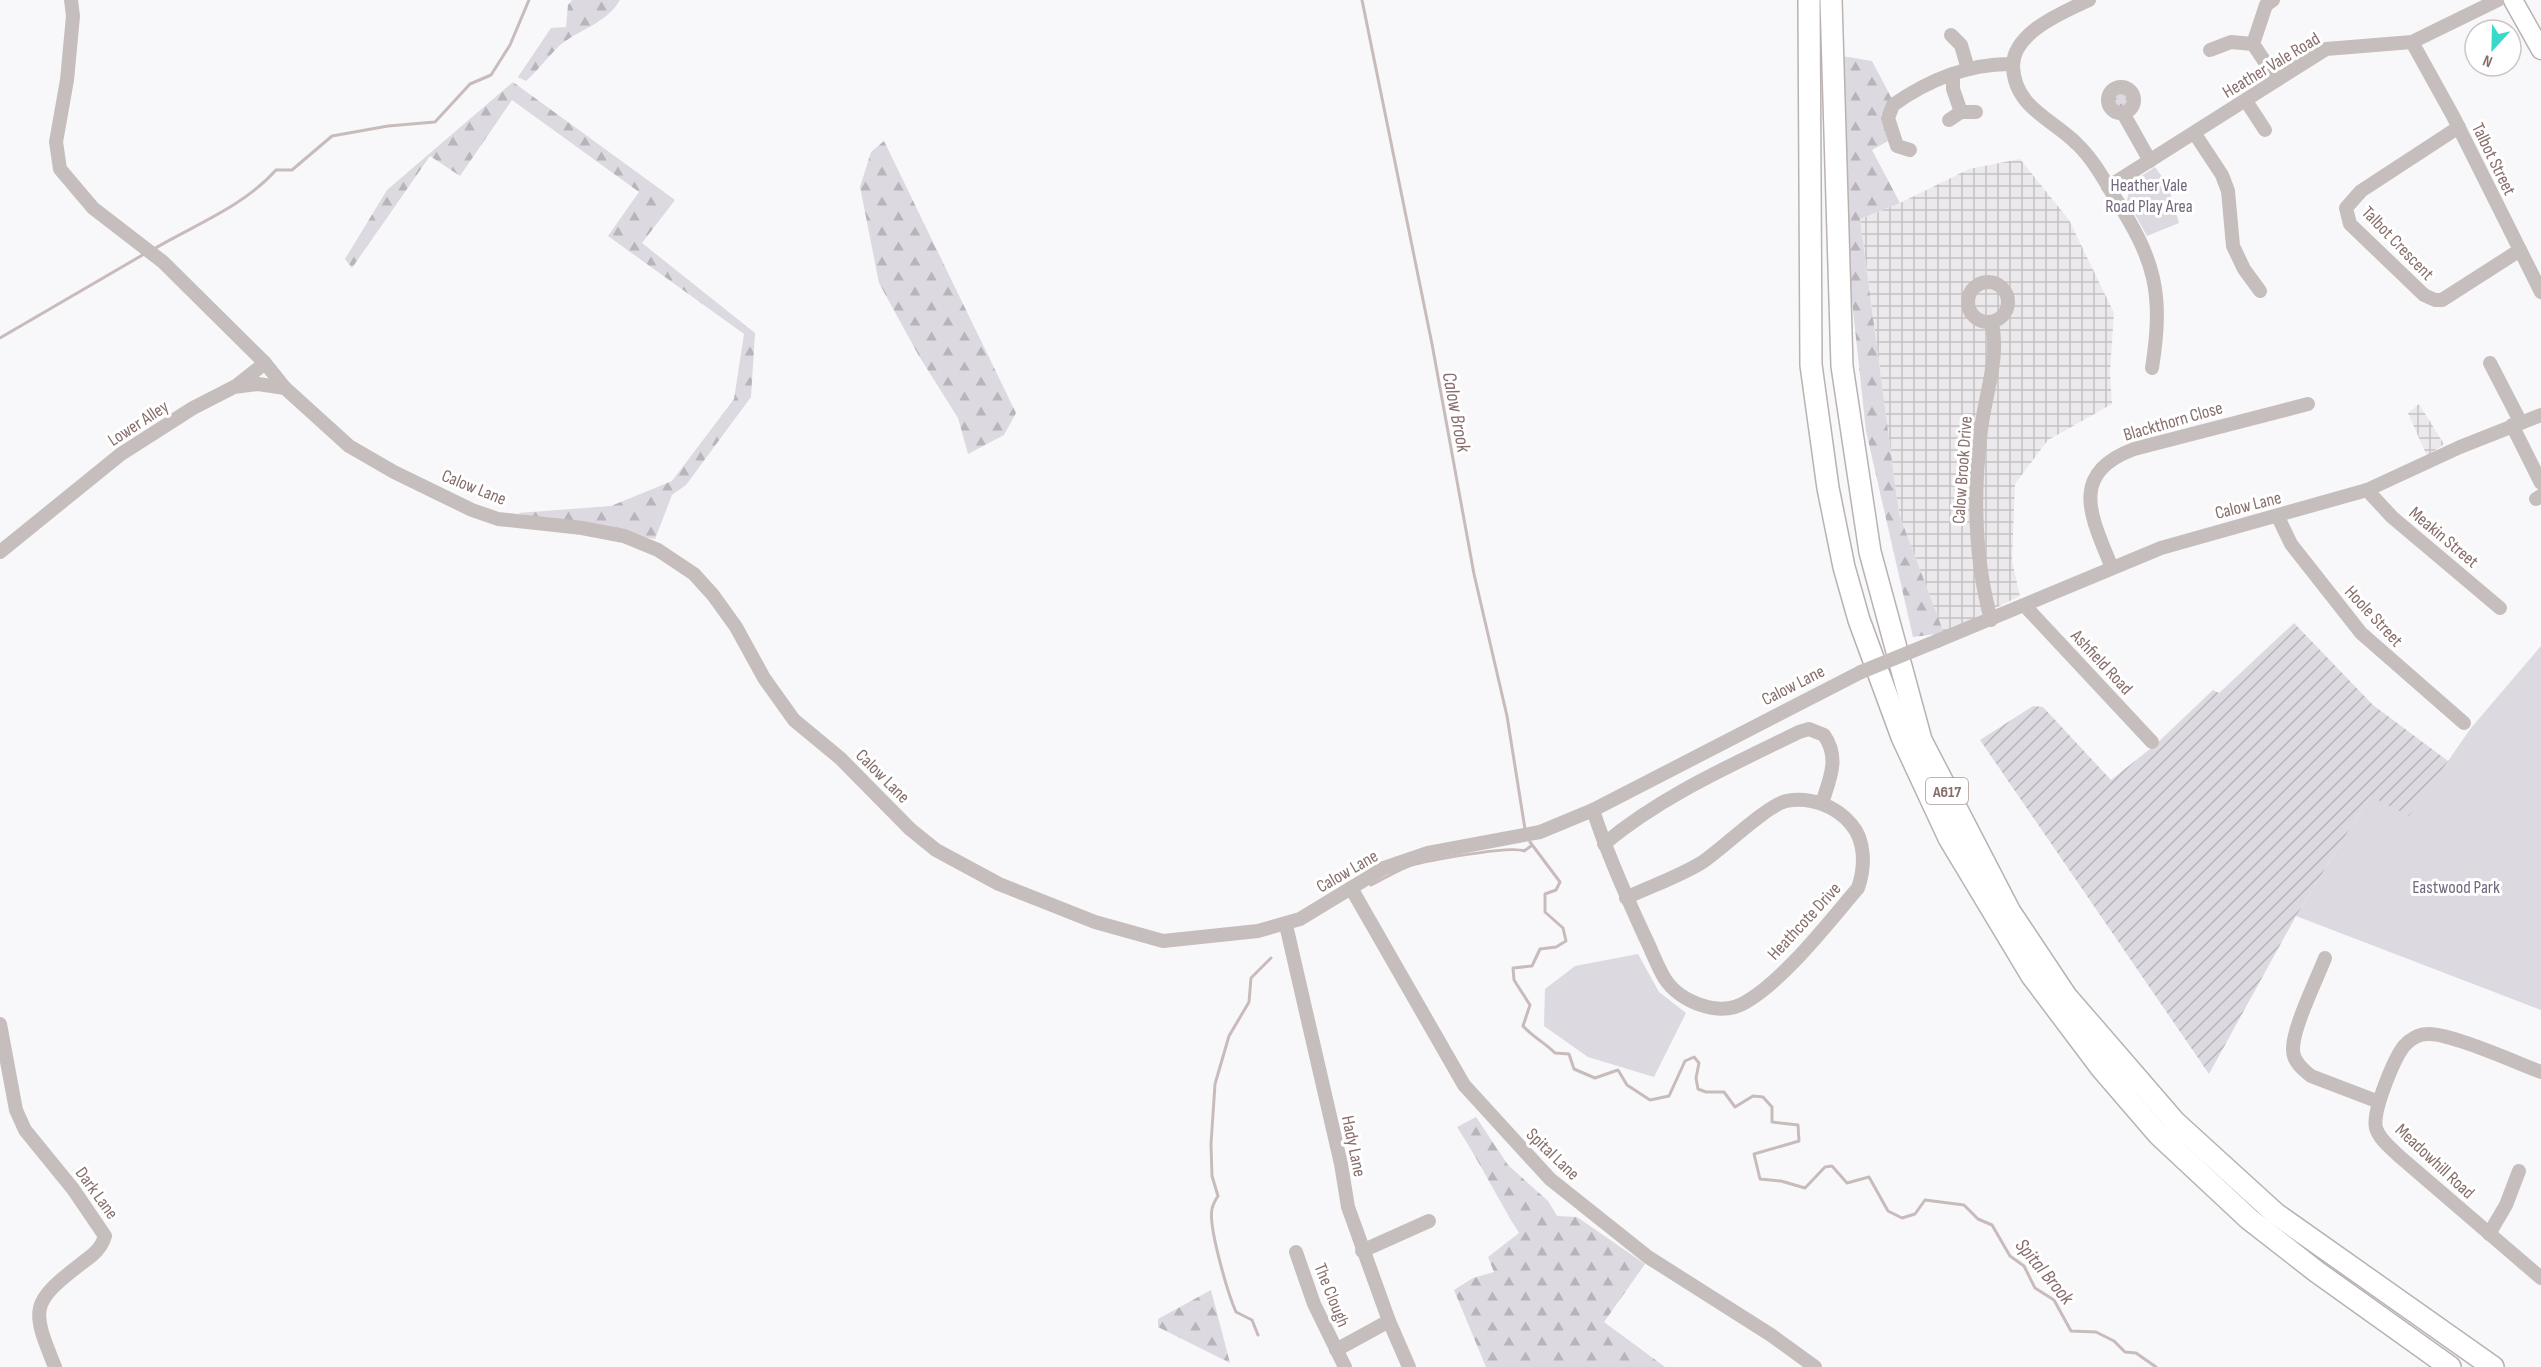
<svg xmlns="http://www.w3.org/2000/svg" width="2541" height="1367" font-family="'Sofia Sans Condensed',sans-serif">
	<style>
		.industrial { fill: url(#industrial-grid) }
		.grass { fill: url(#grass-dots) }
		.forest { fill: url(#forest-firs) }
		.park { fill: #dcd9e0 }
		.garden { fill: url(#garden-furrows) }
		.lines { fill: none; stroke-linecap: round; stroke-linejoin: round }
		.stream { stroke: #c9bbbc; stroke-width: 3 }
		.major-casing { stroke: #bab2b1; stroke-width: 21 }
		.highway-casing { stroke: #b9b2b1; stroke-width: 24 }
		.minor { stroke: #c6bebd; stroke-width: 14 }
		.major { stroke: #fff; stroke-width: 18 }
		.highway { stroke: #fff; stroke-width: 21 }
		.minor-bridge { stroke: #c6bebd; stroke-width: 14 }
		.labels { text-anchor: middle; stroke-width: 6; stroke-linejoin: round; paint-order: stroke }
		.shield { fill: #fff; stroke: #ab9a97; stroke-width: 1.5 }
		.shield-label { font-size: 16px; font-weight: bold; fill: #876e6b }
		.street-label { font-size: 18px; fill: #876e6b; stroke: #fff }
		.park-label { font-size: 18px; fill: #73697e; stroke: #fff }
		.water-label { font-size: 20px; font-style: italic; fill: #886c6e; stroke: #fff }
	</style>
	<defs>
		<pattern id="industrial-grid" width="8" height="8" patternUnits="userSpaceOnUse" patternTransform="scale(1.5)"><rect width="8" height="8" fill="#ebe9eb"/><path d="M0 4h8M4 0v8" fill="none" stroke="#c4c1c2"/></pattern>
		<pattern id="grass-dots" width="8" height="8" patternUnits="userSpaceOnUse" patternTransform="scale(1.5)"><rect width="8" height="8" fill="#dcd9e0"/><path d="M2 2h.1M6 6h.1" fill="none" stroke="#b8b4ba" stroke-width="1.8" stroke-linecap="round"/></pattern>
		<pattern id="forest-firs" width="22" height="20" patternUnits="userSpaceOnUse" patternTransform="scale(1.5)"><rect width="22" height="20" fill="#dcd9e0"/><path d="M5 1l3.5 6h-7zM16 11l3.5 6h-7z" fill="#b8b4ba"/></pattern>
		<pattern id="garden-furrows" width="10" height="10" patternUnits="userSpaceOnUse" patternTransform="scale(1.5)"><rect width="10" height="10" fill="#dcd9e0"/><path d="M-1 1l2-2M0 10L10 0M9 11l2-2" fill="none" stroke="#b8b4ba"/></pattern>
	</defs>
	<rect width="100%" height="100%" fill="#f8f8fa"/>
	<g class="industrial">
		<polygon points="2020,159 2069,220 2114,313 2110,372 2112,404 2048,440 2015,484 2012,561 2020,596 1944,633 1899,514 1860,219 1900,203 1969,169"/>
		<polygon points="2419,404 2444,444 2427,456 2408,413"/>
	</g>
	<circle class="grass" cx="2121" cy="100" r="8"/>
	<g class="forest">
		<path d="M572,0H620C606,24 579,29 559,46C548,57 538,70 526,81L518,77L551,28L566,27L568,5Z"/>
		<polygon points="1842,56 1872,61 1892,99 1881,115 1888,141 1872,150 1900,203 1860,219 1899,514 1944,633 1913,637 1866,431 1844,227"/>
		<polygon points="513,82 675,200 642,243 755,333 751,397 686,485 672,495 655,539 532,519 518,513 611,506 672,481 734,399 744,334 608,236 639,192 512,100 460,176 430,156 352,268 345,259 387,190"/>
		<polygon points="884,141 1016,413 1004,435 968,454 958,418 919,356 879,283 860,187 871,152"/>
		<path d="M1476,1117L1508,1165L1548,1201L1557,1216L1577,1217L1645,1264L1604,1322L1665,1367H1486L1454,1290L1473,1278L1494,1272L1488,1257L1519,1233C1497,1198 1480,1162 1457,1127Z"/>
		<polygon points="1211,1290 1230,1363 1158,1327 1158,1319"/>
	</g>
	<g class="park">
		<polygon points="2155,167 2168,185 2179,223 2147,236 2127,200 2131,183"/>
		<polygon points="2541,646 2541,1010 2296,916 2370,796 2448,761 2471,728"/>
		<polygon points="1638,954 1659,992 1686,1013 1654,1077 1588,1057 1544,1026 1545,989 1575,966"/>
	</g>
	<polygon class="garden" points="2294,623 2373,705 2448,761 2409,816 2370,796 2296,916 2209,1074 1980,740 2033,706 2043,707 2111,780 2155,745 2213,690 2219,693"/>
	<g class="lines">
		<g class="stream">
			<polyline points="1362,0 1432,344 1474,574 1507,716 1525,829"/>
			<path d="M152,250C194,225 243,207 276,170H292L332,136L388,126L435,122L470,84L491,75L510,45L529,0"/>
			<polyline points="0,338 146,253"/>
			<path d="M1530,842L1560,882L1556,890L1545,894V912L1563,928L1566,941L1556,947L1540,949L1532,966L1513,968L1514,980L1530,1005L1523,1026C1533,1037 1545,1043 1555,1053L1569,1054L1574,1069L1595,1078L1618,1070L1627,1085L1650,1100L1669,1096L1685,1061L1694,1057L1699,1063L1696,1078L1698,1089L1706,1092H1724L1735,1107L1753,1096L1763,1097L1772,1107V1122L1798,1125L1799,1141L1754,1154L1760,1179L1781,1181L1805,1188L1825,1167L1832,1166L1847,1183L1869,1177L1888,1211L1902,1218L1915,1214L1925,1200L1964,1205L1978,1219L1992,1225L2010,1256L2024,1266L2035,1288L2054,1300L2071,1331L2096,1332L2114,1341L2125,1352L2136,1353L2156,1367"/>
			<path d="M1371,885C1383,879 1396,871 1409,866C1425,861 1511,845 1524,851L1531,846"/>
			<path d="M1258,1335L1252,1320L1236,1312C1228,1294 1208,1226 1212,1209C1213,1204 1216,1199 1218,1196L1212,1176L1211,1144L1215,1084L1229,1036L1249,1002L1251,978L1271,958"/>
		</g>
		<defs>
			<polyline id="major" points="2513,0 2541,50"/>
			<g id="highway">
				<polyline points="1809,0 1811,365 1828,488 1844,567 1859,620 1902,737 1949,838 2032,976 2102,1069 2158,1134 2249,1219 2317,1272 2450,1367"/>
				<polyline points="1831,0 1842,366 1870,552 1921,740 2010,912 2066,996 2175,1122 2276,1214 2493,1367"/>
			</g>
		</defs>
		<use href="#major" class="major-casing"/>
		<use href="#highway" class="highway-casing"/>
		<g class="minor">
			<polyline points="71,0 73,16 67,80 56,142 60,169 93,208 163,262 265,363 285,388 349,446 394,472 472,510 498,519 582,528 624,536 658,550 694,574 713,595 736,627 764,678 794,720 841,759 910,829 936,850 999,884 1095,922 1163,941 1258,931 1300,919 1384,868 1428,853 1540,832 1593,810 1861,672"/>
			<path d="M2089,0C2064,12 2013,32 2013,66C2014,107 2052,119 2077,144C2092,158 2103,178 2114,196C2155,260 2164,292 2152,368"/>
			<polyline points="2273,0 2266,5 2253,44 2277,80"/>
			<polyline points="1951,35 1961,45 1968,69"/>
			<polyline points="2412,42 2453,116 2541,292"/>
			<polyline points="2210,50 2231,42 2253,44"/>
			<polyline points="1953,74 1953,89 1961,112"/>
			<circle cx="2121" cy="100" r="13"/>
			<polyline points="2246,101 2265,130"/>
			<polyline points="2123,113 2150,161"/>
			<polyline points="1949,120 1961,112 1976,112"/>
			<polyline points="2459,127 2361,191 2346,208 2350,224 2424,295 2435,300 2442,300 2520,250"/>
			<polyline points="2195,134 2222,175 2228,191 2233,246 2244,269 2260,291"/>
			<path d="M1910,150L1897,146L1888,118L1893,105C1928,80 1970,63 2013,64"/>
			<polyline points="2108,187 2326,49 2412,42 2498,0"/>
			<circle cx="1988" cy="302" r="20"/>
			<polyline points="2490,363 2520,421"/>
			<polyline points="236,386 265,363"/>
			<polyline points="2512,425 2541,483"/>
			<polyline points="2367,490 2392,517 2500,608"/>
			<polyline points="2536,499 2541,496"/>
			<polyline points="2278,517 2291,544 2361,633 2464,723"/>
			<polyline points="0,552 121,454 193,408 234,387 258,384 285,388"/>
			<path d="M2112,568C2092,518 2067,474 2134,449L2308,404"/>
			<polyline points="2025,606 2152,742"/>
			<path d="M1991,620C1975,560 1973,500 1980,439C1983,398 2000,363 1992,322"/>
			<polyline points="1937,641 2161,548 2367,490 2460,447 2541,415"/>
			<path d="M1593,810C1607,854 1626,896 1645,937C1652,951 1657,966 1665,979C1680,1002 1720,1018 1746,1002C1785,979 1828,923 1858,888C1865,868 1866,841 1851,824C1836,806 1810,796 1786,801C1766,806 1721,850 1701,863C1678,877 1651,886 1626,898"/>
			<path d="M1604,844C1661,796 1732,765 1799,732L1809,729L1824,735C1840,758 1830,778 1822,803"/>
			<polyline points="1351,888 1464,1085 1550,1179 1648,1257 1771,1335 1815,1367"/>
			<polyline points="1286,925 1341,1164 1348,1207 1389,1321 1409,1367"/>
			<path d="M2325,958C2317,979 2292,1029 2293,1050C2293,1061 2302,1069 2311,1076L2379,1102"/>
			<path d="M0,1024L16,1110L25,1130L73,1189L105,1236C101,1249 93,1255 82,1263C30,1303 31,1308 55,1367"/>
			<path d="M2541,1072C2517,1063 2450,1033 2428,1034C2419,1034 2410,1039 2404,1046C2394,1059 2372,1111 2376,1128C2379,1139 2391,1148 2399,1156L2541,1278"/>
			<polyline points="2489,1234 2506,1205 2519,1171"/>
			<polyline points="1362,1251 1429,1221"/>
			<polyline points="1296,1252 1314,1304 1345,1367"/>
			<polyline points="1336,1350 1389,1321"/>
		</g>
		<use href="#major" class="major"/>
		<use href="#highway" class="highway"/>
		<polyline class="minor-bridge" points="1861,672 1937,641"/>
	</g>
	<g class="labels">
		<rect class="shield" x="1926" y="778" width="42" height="26" rx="4.5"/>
		<g class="shield-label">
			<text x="1947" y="797">A617</text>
		</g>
		<g class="street-label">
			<text transform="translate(2271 65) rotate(-31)" y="6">Heather Vale Road</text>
			<text transform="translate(2494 159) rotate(64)" y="6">Talbot Street</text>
			<text transform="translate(2398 243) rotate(46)" y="6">Talbot Crescent</text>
			<text transform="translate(2173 421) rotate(-16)" y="6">Blackthorn Close</text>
			<text transform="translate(138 423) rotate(-33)" y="6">Lower Alley</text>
			<text transform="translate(1962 470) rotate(-86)" y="6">Calow Brook Drive</text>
			<text transform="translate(474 487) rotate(22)" y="6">Calow Lane</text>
			<text transform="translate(2248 505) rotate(-14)" y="6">Calow Lane</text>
			<text transform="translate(2444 537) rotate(40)" y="6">Meakin Street</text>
			<text transform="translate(2374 616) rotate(47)" y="6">Hoole Street</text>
			<text transform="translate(2102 662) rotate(47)" y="6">Ashfield Road</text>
			<text transform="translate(1793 685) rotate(-27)" y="6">Calow Lane</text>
			<text transform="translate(883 776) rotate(45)" y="6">Calow Lane</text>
			<text transform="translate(1347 871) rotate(-30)" y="6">Calow Lane</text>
			<text transform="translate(1804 921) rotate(-47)" y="6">Heathcote Drive</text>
			<text transform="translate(1354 1146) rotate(78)" y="6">Hady Lane</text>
			<text transform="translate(1553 1154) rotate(44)" y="6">Spital Lane</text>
			<text transform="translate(2435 1161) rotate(43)" y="6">Meadowhill Road</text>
			<text transform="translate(97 1193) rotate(54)" y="6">Dark Lane</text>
			<text transform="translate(1332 1295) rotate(68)" y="6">The Clough</text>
		</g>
		<g class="park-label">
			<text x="2149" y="191">Heather Vale<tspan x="2149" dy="21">Road Play Area</tspan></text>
			<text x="2456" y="893">Eastwood Park</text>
		</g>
		<g class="water-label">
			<text transform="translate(1457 412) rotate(79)" y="7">Calow Brook</text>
			<text transform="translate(2045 1271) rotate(50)" y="7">Spital Brook</text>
		</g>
	</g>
	<g transform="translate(2493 48) rotate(202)"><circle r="28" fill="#ffffff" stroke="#cfc5c4" stroke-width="1.5"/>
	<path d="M0-4.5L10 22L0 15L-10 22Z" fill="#39d9c9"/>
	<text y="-9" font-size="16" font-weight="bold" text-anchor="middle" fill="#876e6b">N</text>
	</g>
</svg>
